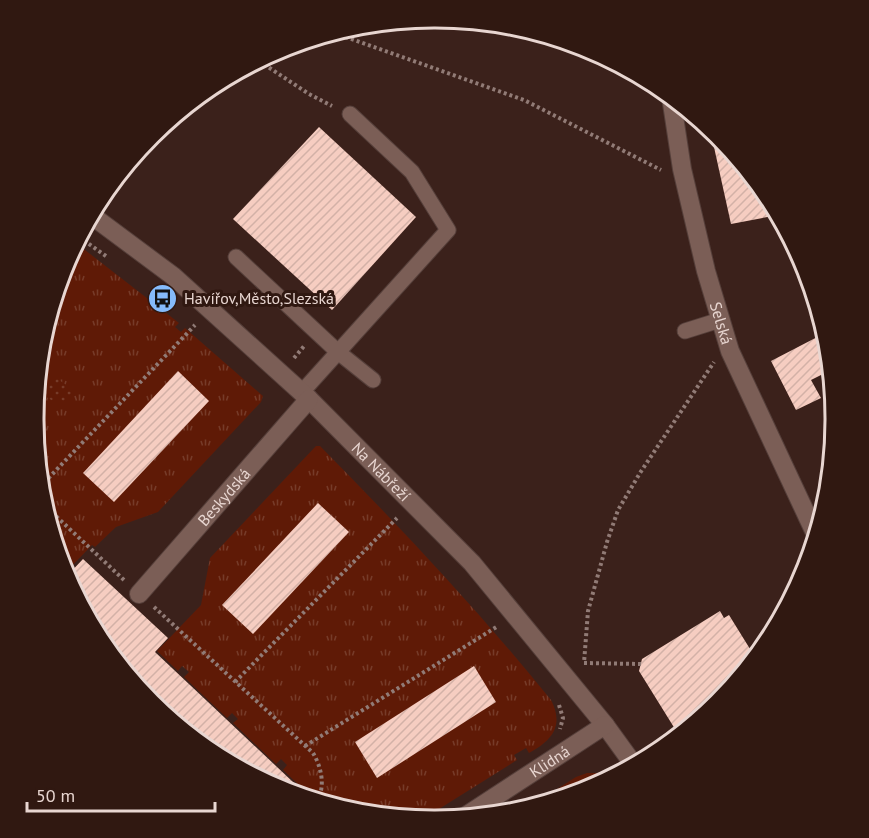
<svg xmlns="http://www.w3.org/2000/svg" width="869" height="838" font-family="'PT Sans',sans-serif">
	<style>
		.grass { fill: url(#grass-tufts) }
		.park { fill: url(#park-dots) }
		.building { fill: url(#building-hatch) }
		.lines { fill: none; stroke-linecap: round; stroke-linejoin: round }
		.lane-casing { stroke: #553f3a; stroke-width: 17 }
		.street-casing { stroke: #553f3a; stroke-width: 20 }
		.path { stroke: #917b76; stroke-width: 4; stroke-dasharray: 3 3; stroke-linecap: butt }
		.lane { stroke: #7b5e56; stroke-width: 15 }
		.street { stroke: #7b5e56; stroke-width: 18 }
		.labels { text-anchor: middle; stroke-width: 6; stroke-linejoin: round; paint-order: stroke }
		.poi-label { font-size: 16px; fill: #e8d6d1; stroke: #301811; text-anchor: start }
		.street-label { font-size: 16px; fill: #e8d6d1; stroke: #301811 }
		.rim { fill: none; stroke: #e8d6d1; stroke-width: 3 }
	</style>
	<defs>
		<pattern id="grass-tufts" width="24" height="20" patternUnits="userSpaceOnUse" patternTransform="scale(1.5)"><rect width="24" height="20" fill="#5f1a06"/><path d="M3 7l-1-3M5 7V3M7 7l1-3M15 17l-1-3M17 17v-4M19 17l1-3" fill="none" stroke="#763b29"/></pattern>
		<pattern id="park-dots" width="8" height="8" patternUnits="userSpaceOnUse" patternTransform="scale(1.5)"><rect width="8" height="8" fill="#5f1a06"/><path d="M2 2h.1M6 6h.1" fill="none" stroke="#763b29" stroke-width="1.8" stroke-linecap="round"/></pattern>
		<pattern id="building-hatch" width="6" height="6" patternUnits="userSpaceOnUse" patternTransform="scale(1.5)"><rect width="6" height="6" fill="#f6cdc1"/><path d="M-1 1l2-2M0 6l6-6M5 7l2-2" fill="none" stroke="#d3b1a7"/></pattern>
	</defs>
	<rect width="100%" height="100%" fill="#3b211b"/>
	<g class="grass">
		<path d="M76,243L179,323L175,327L181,332L185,328L263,396L261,402L158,512L116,527L95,547L92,545L69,569L61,561C54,540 45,518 41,496C26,412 36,318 76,243Z"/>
		<path d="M316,446H320C401,528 479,611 551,700C564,725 553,740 529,753L526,748L514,755L517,760L423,819L356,812L300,795L304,790L283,770L287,765L281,759L276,764L233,723L238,719L232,713L227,718L184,677L189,672L182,666L178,671L157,651L201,605L210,558Z"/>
		<polygon points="587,773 597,773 610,778 588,790 527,808 576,777"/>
	</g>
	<polygon class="park" points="56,378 74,390 66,403 59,398 56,403 37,391 46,380 52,383"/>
	<g class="building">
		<polygon points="319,127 416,217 332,310 233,219"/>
		<polygon points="710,129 718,136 768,196 778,215 731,224"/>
		<polygon points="825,333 831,370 811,380 821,398 796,410 771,361"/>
		<polygon points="178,371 209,401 114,502 83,473"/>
		<polygon points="318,503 349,532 253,634 222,605"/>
		<polygon points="83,559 168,638 155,652 311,799 281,789 211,752 151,702 101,641 66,577"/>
		<polygon points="720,611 724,618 729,615 755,657 718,703 683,731 675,729 639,671 642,659"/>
		<polygon points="474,666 496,702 377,778 355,742"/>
	</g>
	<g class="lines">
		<defs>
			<g id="lane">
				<polyline points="236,257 338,352 373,380"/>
				<polyline points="685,331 720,320"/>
				<polyline points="302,392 448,230 412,172 350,114"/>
			</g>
			<g id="street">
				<path id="s1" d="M671,97L682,169L706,271L730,351L816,535"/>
				<path id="s2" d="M91,215L173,276L309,399L472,563L605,725L634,765"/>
				<path id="s3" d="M139,594L309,399"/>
				<path id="s4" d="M464,817L605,725"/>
			</g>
		</defs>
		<use href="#lane" class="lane-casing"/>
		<use href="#street" class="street-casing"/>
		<g class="path">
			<polyline points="334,33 524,100 661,170"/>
			<polyline points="259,61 309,94 332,106"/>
			<polyline points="79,237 106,256"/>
			<polyline points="294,358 305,345"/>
			<polyline points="40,487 195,325"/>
			<polyline points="43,504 124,580"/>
			<path d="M154,607L313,753C321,766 326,787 317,800"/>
			<polyline points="641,664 584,663 588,611 607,542 618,510 640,473 714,362"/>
			<polyline points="235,682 397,518"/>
			<polyline points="559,705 563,718 560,729"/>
			<polyline points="682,732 683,731"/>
			<polyline points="305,746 498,626"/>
			<polyline points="433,820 444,813"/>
		</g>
		<use href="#lane" class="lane"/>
		<use href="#street" class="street"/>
	</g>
	<defs>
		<symbol id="bus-disc" viewBox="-11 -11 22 22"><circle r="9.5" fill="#85bbfb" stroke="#301811"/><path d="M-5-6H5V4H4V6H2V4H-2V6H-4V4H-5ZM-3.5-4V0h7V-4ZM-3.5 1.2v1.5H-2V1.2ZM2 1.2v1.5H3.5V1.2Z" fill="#111"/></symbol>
	</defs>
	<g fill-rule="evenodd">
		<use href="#bus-disc" x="146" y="282" width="33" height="33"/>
	</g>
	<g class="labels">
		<g class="poi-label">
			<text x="184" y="304">Havířov,Město,Slezská</text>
		</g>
		<g class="street-label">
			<text dy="6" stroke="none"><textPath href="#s1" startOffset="232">Selská</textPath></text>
			<text dy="6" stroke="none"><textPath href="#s2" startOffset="388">Na Nábřeží</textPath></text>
			<text dy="6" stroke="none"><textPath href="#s3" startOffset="129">Beskydská</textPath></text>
			<text dy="6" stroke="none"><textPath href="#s4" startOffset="102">Klidná</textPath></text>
		</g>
	</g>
	<path d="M0 0H869V838H0ZM434 28H435A390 390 0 0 1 825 418V420A390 390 0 0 1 435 810H434A390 390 0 0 1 44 420V418A390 390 0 0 1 434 28Z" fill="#301811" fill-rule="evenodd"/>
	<path class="rim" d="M434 28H435A390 390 0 0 1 825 418V420A390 390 0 0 1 435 810H434A390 390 0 0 1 44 420V418A390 390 0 0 1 434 28Z"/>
	<path d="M27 802v9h188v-9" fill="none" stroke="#e8d6d1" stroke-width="3"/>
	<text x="36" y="802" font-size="18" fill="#e8d6d1" stroke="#301811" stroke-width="4.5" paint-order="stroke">50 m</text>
</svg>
